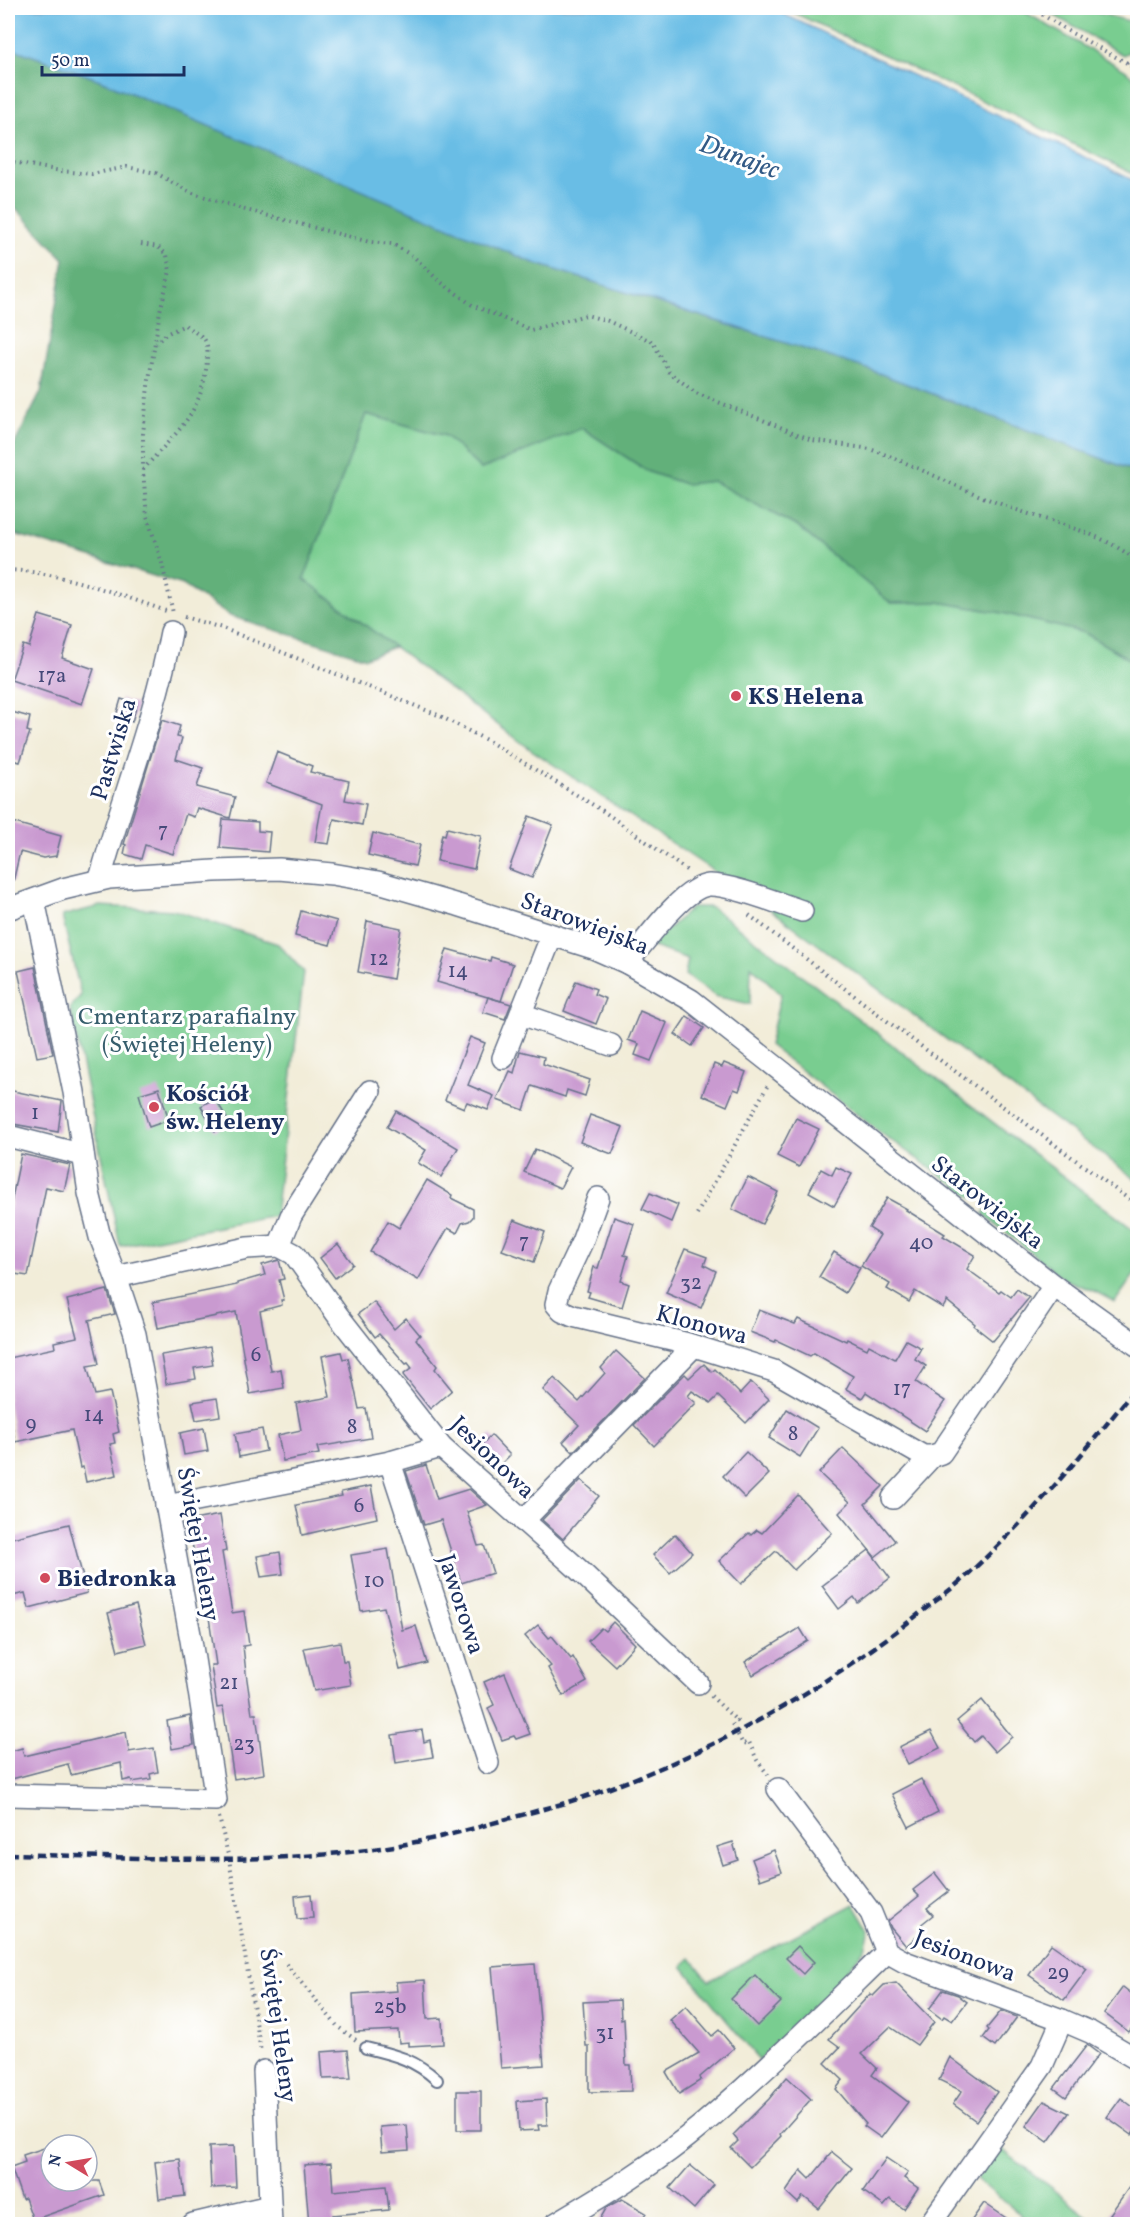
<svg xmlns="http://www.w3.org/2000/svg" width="1145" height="2232" font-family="Vollkorn,serif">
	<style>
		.green { fill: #79cd90; stroke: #4a7e77; stroke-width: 1.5 }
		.forest { fill: #62b07a; stroke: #3e706c; stroke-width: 1.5 }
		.water { fill: #69bde5; stroke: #4276a2; stroke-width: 1.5 }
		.building { fill: #c99ad0 }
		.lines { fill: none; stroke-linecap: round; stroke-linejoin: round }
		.service-casing { stroke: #667289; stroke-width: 14 }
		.minor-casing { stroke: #667289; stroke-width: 24 }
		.path { stroke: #667289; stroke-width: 4; stroke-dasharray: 1.5 4.5; stroke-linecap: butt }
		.service { stroke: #fff; stroke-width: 10 }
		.minor { stroke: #fff; stroke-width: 21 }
		.rail { stroke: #1b2f5e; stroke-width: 4.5; stroke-dasharray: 9 4.5; stroke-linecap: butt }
		.poi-dot { fill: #d1495b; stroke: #fff; stroke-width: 2 }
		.labels { text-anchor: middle; stroke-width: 6; stroke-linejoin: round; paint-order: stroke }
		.number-label { font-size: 21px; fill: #464a7a }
		.poi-label { font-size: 24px; font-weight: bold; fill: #1b2f5e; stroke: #fff; text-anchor: start }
		.street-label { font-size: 24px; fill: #1b2f5e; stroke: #fff }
		.park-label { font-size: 24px; fill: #375e6d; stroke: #fff }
		.water-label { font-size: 26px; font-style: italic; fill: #325a86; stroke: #fff }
	</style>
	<rect width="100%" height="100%" fill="#fff"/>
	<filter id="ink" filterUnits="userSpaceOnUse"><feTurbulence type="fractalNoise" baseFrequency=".0167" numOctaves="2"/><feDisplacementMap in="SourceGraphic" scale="12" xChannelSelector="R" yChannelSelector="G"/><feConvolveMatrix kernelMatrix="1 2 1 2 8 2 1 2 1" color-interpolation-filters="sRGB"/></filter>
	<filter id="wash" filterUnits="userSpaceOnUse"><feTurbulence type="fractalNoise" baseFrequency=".008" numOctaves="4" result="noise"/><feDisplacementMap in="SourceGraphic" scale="24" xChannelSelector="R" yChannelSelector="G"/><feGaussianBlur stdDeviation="1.35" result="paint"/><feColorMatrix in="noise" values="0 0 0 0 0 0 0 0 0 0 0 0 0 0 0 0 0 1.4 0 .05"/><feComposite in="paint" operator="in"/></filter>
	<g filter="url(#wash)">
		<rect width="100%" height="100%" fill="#f2edd9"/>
		<g class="green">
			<polygon points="783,8 1018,8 1125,70 1137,80 1137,176 1043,129"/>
			<polygon points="1041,8 1093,8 1094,12 1137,23 1137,48 1123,55"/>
			<polygon points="366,414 446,436 481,469 582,428 649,472 685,484 713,481 798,527 891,603 939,602 1003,613 1085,633 1137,664 1137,1180 763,904 530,749 304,579"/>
			<polygon points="100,906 174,910 278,944 304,972 275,1216 120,1246 70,1008 81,995 62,916"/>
			<path d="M692,907H711C854,1013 994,1125 1137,1232V1271L1115,1302L1096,1292L1064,1279L983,1214L989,1205L976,1194L973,1198L882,1134L769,1045L781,994L751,966L750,1004L715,996L685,975L688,959L650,946Z"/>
			<polygon points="854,1904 870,1931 865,1948 836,1986 759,2060 682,1966 691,1958 709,1981"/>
			<polygon points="1000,2148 1097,2224 1015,2224 1021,2215 976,2179"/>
		</g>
		<polygon class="forest" points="8,47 100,80 534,263 868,369 1137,472 1137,664 1085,633 1003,613 939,602 891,603 798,527 713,481 685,484 649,472 582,428 481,469 446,436 366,414 304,579 394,647 366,658 230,616 183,585 8,532 8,457 41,392 64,259 8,200"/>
		<polygon class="water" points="8,8 771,8 1137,182 1137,472 868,369 534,263 100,80 8,47"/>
		<g id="blocks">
			<g class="building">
				<polygon points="39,615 72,625 62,658 94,669 82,704 11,680 23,645 29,647"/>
				<polygon points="121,699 137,704 132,722 116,716"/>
				<polygon points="8,711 30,717 27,731 30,732 20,762 8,759"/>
				<polygon points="162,720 180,726 177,737 182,738 176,759 203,768 197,787 235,797 230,818 197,808 194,817 186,814 173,854 145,845 141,859 124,854 126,845 124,844"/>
				<polygon points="277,752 312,766 310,772 349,781 345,800 366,804 362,825 334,819 329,844 315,842 322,804 266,783"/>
				<polygon points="529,816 553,825 532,878 509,869"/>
				<polygon points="223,819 258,822 258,831 270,832 268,852 220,848"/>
				<polygon points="8,821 61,836 56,856 43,858 20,852 13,882 8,881"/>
				<polygon points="447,828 481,836 474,869 437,861 442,834 445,835"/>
				<polygon points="373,833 420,845 415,866 368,855"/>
				<polygon points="301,911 337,921 330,945 295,936"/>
				<polygon points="367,921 401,928 393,979 358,972"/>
				<polygon points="447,949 490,961 491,957 513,964 501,1001 437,982"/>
				<polygon points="35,967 53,1054 37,1057 18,971"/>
				<polygon points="576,981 596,989 594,994 606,999 596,1024 564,1011"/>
				<polygon points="488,997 511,1004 505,1019 483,1012"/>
				<polygon points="640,1011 667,1023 651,1061 635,1055 639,1044 628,1040"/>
				<polygon points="687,1016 704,1028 692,1046 675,1034"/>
				<polygon points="470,1037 485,1043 468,1085 494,1096 488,1110 467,1102 464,1108 445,1100"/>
				<polygon points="520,1051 544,1057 543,1064 590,1080 585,1096 567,1090 565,1097 532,1086 524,1110 497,1100 510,1071 514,1073"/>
				<polygon points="724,1063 746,1072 739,1091 734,1089 727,1106 702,1095 714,1064 722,1067"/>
				<polygon points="159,1088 169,1120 149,1127 139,1094"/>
				<polygon points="8,1090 62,1101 58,1132 8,1123"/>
				<polygon points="215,1098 229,1122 215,1131 201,1106"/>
				<polygon points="396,1111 458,1148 441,1177 418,1163 426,1150 387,1127"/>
				<polygon points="590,1115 623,1127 612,1154 580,1142"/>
				<polygon points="796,1118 819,1129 799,1167 777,1156"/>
				<polygon points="535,1149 571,1167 560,1188 524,1172"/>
				<polygon points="21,1154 70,1165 64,1191 46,1187 28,1276 8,1273 8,1218"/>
				<polygon points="836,1167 852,1174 834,1206 809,1192 821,1169 832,1175"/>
				<polygon points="748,1177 778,1192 762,1224 732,1209"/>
				<polygon points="427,1180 452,1195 451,1198 473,1209 473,1217 469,1221 462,1223 457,1233 448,1228 418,1280 370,1252 388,1221 399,1228"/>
				<polygon points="650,1193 678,1205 671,1222 642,1209"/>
				<polygon points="887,1198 907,1209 906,1210 945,1234 943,1236 975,1255 967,1269 999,1292 1001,1290 1011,1297 1017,1289 1029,1298 993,1341 974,1326 975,1324 947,1301 943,1308 915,1291 909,1302 887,1289 890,1284 861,1266 880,1235 869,1228"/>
				<polygon points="614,1217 634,1224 624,1255 628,1256 621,1281 629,1284 622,1307 588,1297 590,1292 587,1291 594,1267 598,1268"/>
				<polygon points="514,1220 545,1232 534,1262 502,1250"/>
				<polygon points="338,1244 353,1264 335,1278 320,1258"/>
				<polygon points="685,1249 707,1257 704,1265 716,1271 701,1308 666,1293"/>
				<polygon points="834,1252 860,1268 845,1293 819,1277"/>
				<polygon points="279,1260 284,1279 279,1280 284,1300 281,1300 282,1305 260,1311 271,1371 281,1369 284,1388 250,1394 236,1312 158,1328 153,1302 237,1285 237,1283 265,1275 262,1265"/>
				<polygon points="107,1290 115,1314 89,1320 99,1364 87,1366 95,1395 110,1392 119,1432 113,1434 115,1443 110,1444 117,1475 86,1482 83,1467 80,1468 72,1430 15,1442 8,1404 8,1358 55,1348 54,1342 77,1337 67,1300"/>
				<polygon points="374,1302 394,1329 406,1318 420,1335 416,1339 437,1366 435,1369 452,1390 430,1409 403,1375 412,1368 408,1363 406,1364 379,1334 375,1337 358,1314"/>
				<polygon points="759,1310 795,1324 798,1319 846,1341 847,1339 867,1349 869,1345 895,1359 906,1340 921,1348 915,1359 926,1366 916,1382 945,1401 925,1431 866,1392 862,1398 846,1389 853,1376 814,1353 810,1356 776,1340 775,1342 750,1332"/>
				<polygon points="210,1347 213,1365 194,1368 196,1379 166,1384 161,1355"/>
				<polygon points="616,1351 645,1378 573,1452 563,1442 579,1425 543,1390 554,1378 579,1402 605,1373 601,1368"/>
				<polygon points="341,1352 343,1359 348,1358 359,1409 366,1408 371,1438 317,1447 319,1454 283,1461 278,1435 301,1430 296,1403 330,1397 322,1356"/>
				<polygon points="704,1364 712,1372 715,1369 740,1394 751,1382 769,1399 746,1423 718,1396 711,1403 692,1391 688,1396 696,1403 654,1446 634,1425 685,1374 689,1378"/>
				<polygon points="217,1398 220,1416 196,1420 192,1402"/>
				<polygon points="787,1409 818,1428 800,1457 769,1438"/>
				<polygon points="204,1428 208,1451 184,1455 180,1433"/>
				<polygon points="262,1429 266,1451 239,1457 235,1434"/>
				<polygon points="491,1435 510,1455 494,1471 475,1451"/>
				<polygon points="843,1448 883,1486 865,1504 895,1541 875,1557 839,1513 850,1502 819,1473"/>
				<polygon points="746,1452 769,1474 745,1498 723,1476"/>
				<polygon points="426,1465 437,1499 469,1489 487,1505 467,1512 478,1546 484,1545 493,1573 461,1583 441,1520 424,1525 406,1471"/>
				<polygon points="581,1480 599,1496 563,1539 542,1520"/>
				<polygon points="371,1486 377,1518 302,1535 296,1505 342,1496 341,1492"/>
				<polygon points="798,1495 832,1533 794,1570 776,1551 741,1584 719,1561 749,1533 751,1535 757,1530 762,1533"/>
				<polygon points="220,1515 226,1551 222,1552 232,1613 244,1611 249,1645 243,1646 246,1673 252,1714 256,1714 264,1774 234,1779 223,1707 217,1708 211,1665 216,1665 205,1590 201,1591 188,1521"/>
				<polygon points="69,1524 87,1593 29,1608 25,1593 8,1597 8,1539"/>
				<polygon points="675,1534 692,1553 670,1573 653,1555"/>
				<polygon points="388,1549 402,1630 416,1626 427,1663 400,1670 384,1607 361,1611 351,1555"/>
				<polygon points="869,1550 890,1578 858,1603 854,1597 839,1609 822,1586"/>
				<polygon points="280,1552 283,1574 261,1577 257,1556"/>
				<polygon points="136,1605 146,1644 118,1651 108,1613"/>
				<polygon points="613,1622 635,1644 615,1666 588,1641 601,1628 605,1631"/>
				<polygon points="538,1625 549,1638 552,1636 571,1659 573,1657 587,1682 563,1696 548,1668 551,1666 525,1636"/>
				<polygon points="800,1628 808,1641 753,1675 745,1662"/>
				<polygon points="340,1642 343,1661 347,1661 351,1685 314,1691 304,1648"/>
				<polygon points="505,1673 530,1734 516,1739 514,1736 502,1740 488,1708 494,1705 484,1682"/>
				<polygon points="982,1700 1012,1737 995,1752 981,1736 974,1742 957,1721"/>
				<polygon points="190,1716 194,1745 172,1749 167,1721"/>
				<polygon points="422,1730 424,1742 430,1740 433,1757 396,1763 392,1735"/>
				<polygon points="931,1731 940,1748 908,1764 899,1747"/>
				<polygon points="126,1732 129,1752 154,1748 158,1772 150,1774 151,1779 132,1782 131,1779 123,1781 121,1763 71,1775 68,1764 8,1780 8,1752 22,1748 24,1756"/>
				<polygon points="921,1779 938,1812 909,1827 892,1794"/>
				<polygon points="733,1842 738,1860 723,1865 717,1847"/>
				<polygon points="774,1850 782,1872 760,1880 752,1859"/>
				<polygon points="935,1873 949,1891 927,1908 933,1915 919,1926 923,1931 906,1946 891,1928 888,1921 919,1896 913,1890"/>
				<polygon points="311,1894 313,1918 297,1919 295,1896"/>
				<polygon points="1051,1944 1087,1969 1064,2000 1029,1975"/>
				<polygon points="798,1946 814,1962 803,1974 786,1958"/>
				<polygon points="535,1964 544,2065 501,2068 492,1967"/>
				<polygon points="755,1975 781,2002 757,2026 731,1999"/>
				<polygon points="425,1980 427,2019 442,2018 443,2044 409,2046 409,2042 399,2043 398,2030 355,2032 353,1994 397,1991 396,1982"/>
				<polygon points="896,1983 934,2022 917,2045 890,2027 862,2054 877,2068 872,2075 908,2102 881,2138 864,2126 866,2124 836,2089 843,2080 825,2063 840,2047 829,2039 870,1994 873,1996 884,1985"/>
				<polygon points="1123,1987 1137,1998 1137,2021 1129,2032 1104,2013"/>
				<polygon points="943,1990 958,1995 967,2002 952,2021 944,2016 942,2019 929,2009"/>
				<polygon points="620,2000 621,2020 624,2019 626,2065 630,2065 631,2091 589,2092 589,2046 586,2046 583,2002"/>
				<polygon points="686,2006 712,2036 719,2030 734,2048 700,2077 701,2080 679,2094 666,2072 699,2053 670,2020"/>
				<polygon points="1001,2011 1017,2017 995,2047 983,2038 989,2030 987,2028"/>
				<polygon points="1087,2045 1099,2054 1066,2097 1054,2088"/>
				<polygon points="348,2050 351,2078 323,2079 321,2052"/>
				<polygon points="950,2057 997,2092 976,2121 953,2104 962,2091 939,2080"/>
				<polygon points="787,2077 811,2099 780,2134 781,2136 750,2167 731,2148 738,2141 733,2135 769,2099"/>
				<rect x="457" y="2091" width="24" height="39"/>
				<polygon points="1121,2098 1137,2110 1137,2127 1132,2135 1107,2117"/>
				<polygon points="546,2099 547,2125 538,2125 539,2130 519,2131 517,2101"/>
				<polygon points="1044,2101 1069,2113 1048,2142 1026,2126"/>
				<polygon points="407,2125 409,2150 382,2152 380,2127"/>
				<polygon points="234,2146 236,2187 211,2188 209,2147"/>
				<polygon points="47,2147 47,2149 51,2148 51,2181 99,2181 104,2195 33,2220 25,2198 22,2199 11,2167 25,2162 23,2155"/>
				<polygon points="832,2152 852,2168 819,2209 803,2196 798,2203 786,2192 801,2170 810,2179"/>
				<polygon points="886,2158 908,2173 904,2178 918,2188 904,2209 890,2199 884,2206 863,2191"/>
				<polygon points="180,2159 185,2196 159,2199 155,2162"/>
				<polygon points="331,2163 333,2191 386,2186 389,2210 333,2215 334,2224 309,2224 304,2165"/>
				<polygon points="690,2165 714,2185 694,2209 670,2188"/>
				<polygon points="1137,2176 1137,2224 1124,2224 1110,2214"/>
				<polygon points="622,2199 646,2213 639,2224 597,2224 607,2207"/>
				<polygon points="984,2203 1015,2224 969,2224"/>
			</g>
		</g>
	</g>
	<g filter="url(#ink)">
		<use href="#blocks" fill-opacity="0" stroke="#667289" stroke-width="1.5"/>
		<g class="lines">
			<defs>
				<path id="service" d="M366,2048C395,2055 414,2059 437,2080"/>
				<g id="minor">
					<path d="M100,879C123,796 155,717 171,632"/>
					<polyline points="8,909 63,889 109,878 214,871 279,869 332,874 378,882 458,905 593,948 627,963 691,1000 1054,1286 1138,1346"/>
					<path d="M627,963C644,943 683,887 709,885C731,884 780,904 802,911"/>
					<polyline points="521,1014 611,1045"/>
					<polyline points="503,1058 552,935"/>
					<polyline points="8,1136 83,1155"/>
					<polyline points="598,1198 582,1242 559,1291 556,1304 562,1311 573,1316 688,1344 774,1371 923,1456 932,1456 941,1453 1054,1286"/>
					<polyline points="279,1246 291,1216 370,1091"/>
					<polyline points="116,1277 247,1248 279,1246 294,1254 339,1317 441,1447 578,1569 698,1683"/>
					<polyline points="390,1462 441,1447"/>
					<polyline points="893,1498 932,1456"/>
					<polyline points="166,1506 390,1462 488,1763"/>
					<polyline points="523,1521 694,1346"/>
					<polyline points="778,1789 871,1913 887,1952 905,1962 1062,2020 1090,2032 1138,2060"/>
					<polyline points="8,1795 216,1800 191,1640 135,1334 116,1277 100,1237 89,1193 74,1092 34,900"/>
					<polyline points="264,2071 271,2224"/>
					<polyline points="193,2224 270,2206"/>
					<path d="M555,2224C606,2194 657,2163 703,2124C767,2070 827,2010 887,1952"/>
					<polyline points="930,2224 1042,2066 1062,2020"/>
				</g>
			</defs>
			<use href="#service" class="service-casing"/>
			<use href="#minor" class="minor-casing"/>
			<g class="path">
				<polyline points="1032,8 1068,31 1127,63 1138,71"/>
				<polyline points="1127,63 1138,55"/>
				<path d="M8,161L61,171L92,174L127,167L156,173L190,192L242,209L370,242L393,244L414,257L438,280L472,305L531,330L586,315L608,321L653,342L669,372L696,393L812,440L870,449L892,457C934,475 976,496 1020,511C1060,525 1104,533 1138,562"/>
				<polyline points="141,244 158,247 167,255 170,271 160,311 148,386 143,434 143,471 147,516 162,563 173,613"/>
				<path d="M143,470C176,431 202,416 207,361C207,354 209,345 204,339C200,334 190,330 185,325L166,334L156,343"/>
				<path d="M8,570C62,572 117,594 169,612"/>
				<polyline points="184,617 222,628 438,715 490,742 603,811 689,872"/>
				<polyline points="749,915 891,1024 1138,1206"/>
				<polyline points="697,1214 769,1083"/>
				<polyline points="711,1696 737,1721 732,1724 743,1744 749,1742 757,1760 769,1776"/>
				<polyline points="219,1817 229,1859 261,2052"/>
				<polyline points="286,1964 338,2027 356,2040"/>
			</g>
			<use href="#service" class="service"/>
			<use href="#minor" class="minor"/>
			<path class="rail" d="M8,1854C132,1857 258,1866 381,1848C424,1842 466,1831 507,1819C544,1809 582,1799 618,1785C727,1744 828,1686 920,1613C935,1601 951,1590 965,1577C1029,1519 1084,1453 1138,1385"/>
		</g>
	</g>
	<g class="poi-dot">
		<circle cx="736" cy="696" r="6"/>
		<circle cx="154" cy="1107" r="6"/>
		<circle cx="45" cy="1578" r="6"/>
	</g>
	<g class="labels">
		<g class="number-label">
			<text x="52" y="682">17a</text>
			<text x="163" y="837">7</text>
			<text x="379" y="965">12</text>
			<text x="458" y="977">14</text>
			<text x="35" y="1119">1</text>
			<text x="524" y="1248">7</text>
			<text x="921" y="1249">40</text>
			<text x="691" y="1289">32</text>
			<text x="256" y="1361">6</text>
			<text x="902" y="1395">17</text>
			<text x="94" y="1421">14</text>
			<text x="31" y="1430">9</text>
			<text x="352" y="1433">8</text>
			<text x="793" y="1440">8</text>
			<text x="359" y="1512">6</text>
			<text x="374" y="1587">10</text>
			<text x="229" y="1689">21</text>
			<text x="244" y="1750">23</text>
			<text x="1058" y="1979">29</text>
			<text x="390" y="2013">25b</text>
			<text x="605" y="2039">31</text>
		</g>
		<g class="poi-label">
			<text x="748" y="704">KS Helena</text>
			<text x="166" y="1101">Kościół<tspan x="166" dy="28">św. Heleny</tspan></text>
			<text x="57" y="1586">Biedronka</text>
		</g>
		<g class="street-label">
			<text transform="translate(113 749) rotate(-73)" y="8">Pastwiska</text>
			<text transform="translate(585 923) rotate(21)" y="8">Starowiejska</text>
			<text transform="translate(988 1202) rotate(38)" y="8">Starowiejska</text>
			<text transform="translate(702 1324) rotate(15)" y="8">Klonowa</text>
			<text transform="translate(493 1457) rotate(44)" y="8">Jesionowa</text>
			<text transform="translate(199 1544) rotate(80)" y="8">Świętej Heleny</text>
			<text transform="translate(462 1604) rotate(72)" y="8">Jaworowa</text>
			<text transform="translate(965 1955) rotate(21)" y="8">Jesionowa</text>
			<text transform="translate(279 2025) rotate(82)" y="8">Świętej Heleny</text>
		</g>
		<g class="park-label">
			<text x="187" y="1024">Cmentarz parafialny<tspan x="187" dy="28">(Świętej Heleny)</tspan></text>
		</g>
		<g class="water-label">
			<text transform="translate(740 156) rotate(20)" y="9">Dunajec</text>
		</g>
	</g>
	<rect width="1145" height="2232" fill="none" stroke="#fff" stroke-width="30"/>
	<g transform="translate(69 2163) rotate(281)"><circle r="28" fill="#ffffff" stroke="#a4acbf" stroke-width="1.5"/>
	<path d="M0-4.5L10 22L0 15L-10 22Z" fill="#d1495b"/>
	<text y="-9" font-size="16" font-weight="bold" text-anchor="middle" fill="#1b2f5e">N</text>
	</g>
	<path d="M42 66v9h142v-9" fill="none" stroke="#1b2f5e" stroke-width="3"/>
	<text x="51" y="66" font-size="18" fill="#1b2f5e" stroke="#ffffff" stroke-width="4.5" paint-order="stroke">50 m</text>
</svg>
